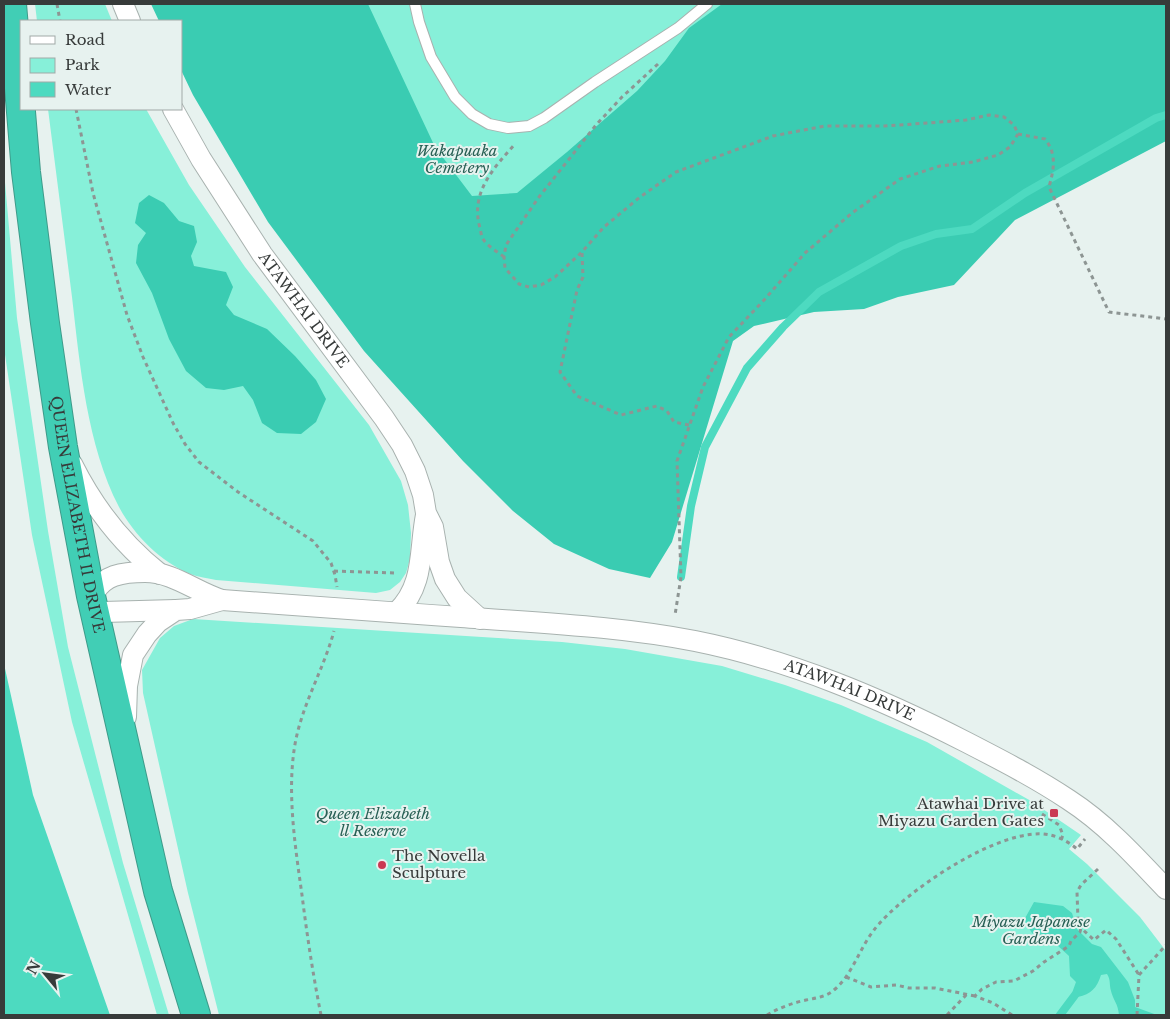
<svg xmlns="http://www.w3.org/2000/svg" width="1170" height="1019" font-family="'Libre Baskerville',serif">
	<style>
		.green { fill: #87f0d9 }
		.forest { fill: #3accb2 }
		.water { fill: #4ddac0 }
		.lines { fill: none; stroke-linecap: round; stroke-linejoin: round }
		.stream { stroke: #4ddac0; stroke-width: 8 }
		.lane-casing { stroke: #a8b2af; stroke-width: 12 }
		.street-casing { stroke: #a8b2af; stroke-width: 22 }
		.highway-casing { stroke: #3e9b8a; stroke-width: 30 }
		.path { stroke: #8d9593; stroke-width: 3; stroke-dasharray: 4 4; stroke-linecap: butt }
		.lane { stroke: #fff; stroke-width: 10 }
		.street { stroke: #fff; stroke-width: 20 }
		.highway { stroke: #41ceb5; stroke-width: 28 }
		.poi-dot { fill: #ca3953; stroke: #e7f2ef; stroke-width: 2 }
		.labels { text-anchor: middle; stroke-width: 4; stroke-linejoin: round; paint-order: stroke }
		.park-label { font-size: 15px; font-style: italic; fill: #286055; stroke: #e7f2ef }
		.street-label { font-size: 15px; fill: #373b3a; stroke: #e7f2ef }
		.poi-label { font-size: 15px; fill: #373b3a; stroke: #e7f2ef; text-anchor: end }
	</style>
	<rect width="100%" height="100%" fill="#e7f2ef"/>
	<g class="green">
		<polygon points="35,4 105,4 112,21 37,21"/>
		<polygon points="187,4 838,4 442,413"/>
		<path d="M48,109H146L189,185L245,267L369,425L401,481L408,505L411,533L410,559L406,573L400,582L390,590L376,593L216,580C208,578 198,577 190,574C161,562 134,535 119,507C87,445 80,366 72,297C64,234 56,172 48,109Z"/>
		<polygon points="4,171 17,318 48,531 68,647 123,863 169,1015 157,1015 72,722 32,535 4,348"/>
		<polygon points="193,619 562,642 625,649 722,666 785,685 841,705 927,742 1031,801 1081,835 1069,849 1087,864 1140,917 1166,951 1166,1015 219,1015 188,893 143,693 142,670 160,638 174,626"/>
	</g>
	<g class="forest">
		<polygon points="151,4 368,4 435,147 472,196 517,193 567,152 637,91 665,61 689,28 722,4 1166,4 1166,141 1015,220 954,285 898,297 864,309 814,312 754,326 733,341 672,542 650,578 609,569 554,544 513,511 463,461 364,351 268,222 193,95 181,70 181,21 159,21"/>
		<polygon points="149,195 164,203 179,221 194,226 197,242 191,256 194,266 226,272 233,287 226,305 234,315 267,329 295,356 316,380 326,399 316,422 301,434 277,433 262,423 253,400 243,386 224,390 206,388 186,371 169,339 152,293 136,263 138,245 146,233 135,223 139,203"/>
	</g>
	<g class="water">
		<polygon points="4,664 33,795 110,1015 4,1015"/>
		<path d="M1034,902L1063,906L1072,913L1077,929L1092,944L1101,947L1128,982L1135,1000V1007L1157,1015H1119C1118,1003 1113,1000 1111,991C1109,984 1111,980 1107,974L1101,975C1097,988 1091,994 1078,997L1072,993L1076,982L1070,976L1069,956L1057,945L1044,944L1032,933L1024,920Z"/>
	</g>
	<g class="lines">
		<g class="stream">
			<polyline points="681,577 691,506 705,447 747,368 783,327 819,292 901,246 936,234 972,229 1025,193 1156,118 1166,115"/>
			<polyline points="1060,1015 1075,995"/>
		</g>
		<defs>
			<polyline id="lane" points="415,4 419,22 431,57 455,97 472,114 489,124 508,128 529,126 544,118 595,82 678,28 707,4"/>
			<g id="street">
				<polyline points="123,4 130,21"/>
				<path id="s1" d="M173,109L201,159L262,254L384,418L402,445L415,471L423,495L426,513L433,527L439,562L445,579L457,598L480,619"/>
				<path d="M72,464C93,506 123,545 160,574"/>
				<path id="s2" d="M176,610L103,612C82,602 99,581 114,576C123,573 136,572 145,572C173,572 196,592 222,600C301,605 381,612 461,617C538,623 618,626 695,641C790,660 880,698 966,742C1001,760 1036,778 1069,800C1106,824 1136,857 1166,889"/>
				<path d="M397,612C425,585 419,550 426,515"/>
				<polyline points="126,717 127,686 133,655 147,634 158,622 176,610 190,609 222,600"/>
			</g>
			<g id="highway">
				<path id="s3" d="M12,4L26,172L45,323L63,447L91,596L158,891L196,1015"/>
			</g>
		</defs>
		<use href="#lane" class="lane-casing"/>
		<use href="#street" class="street-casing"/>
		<use href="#highway" class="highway-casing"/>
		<g class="path">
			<polyline points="57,4 60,21"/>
			<polyline points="658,64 622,97 596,125 539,197 506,245 504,257 505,268 519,284 529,287 541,285 555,277 582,252 604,227 640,197 676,172 773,136 825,126 884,126 928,123 966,120 989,115 1004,117 1014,125 1018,134 1010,147 998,155 973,162 940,166 900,179 852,213 805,253 765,299 729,337 703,387 677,461 681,577 675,615"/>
			<polyline points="76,109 93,193 127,315 143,357 173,423 185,444 199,462 238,492 313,541 331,563 335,575 337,587"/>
			<path d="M1018,134L1045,139C1057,154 1054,169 1049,187L1109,312L1166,319"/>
			<polyline points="582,253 583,277 577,290 560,372 577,396 621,415 657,406 667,411 674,422 689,425"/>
			<path d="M504,257C498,252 487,246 483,239C481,236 481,231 480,228C470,193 493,169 514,145"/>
			<polyline points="334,571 396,573"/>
			<polyline points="1042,814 1059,825 1063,835 1061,840"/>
			<polyline points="1098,869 1081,885 1077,892 1078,920 1081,928 1094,940 1106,930 1116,939 1139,975"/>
			<polyline points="846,977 871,987 896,985 909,988 935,988 975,996"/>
			<path d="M321,1015C313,975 307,935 302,895C295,845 286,788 296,739C304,701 324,668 334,631"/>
			<path d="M767,1015C779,1008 792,1003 806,1000C816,998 826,997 834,990C853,974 859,949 874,930C902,893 1003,824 1050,835C1060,837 1070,843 1077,849L1085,839"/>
			<polyline points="947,1015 967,994"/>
			<polyline points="1012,1015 993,1003 975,996 982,989 996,982 1014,981 1033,971 1044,962 1069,946 1071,941 1080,932 1081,928"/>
			<polyline points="1137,1015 1139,975 1166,945"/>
		</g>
		<use href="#lane" class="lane"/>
		<use href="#street" class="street"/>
		<use href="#highway" class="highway"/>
	</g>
	<g class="poi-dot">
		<rect x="1049" y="808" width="10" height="10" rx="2.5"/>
		<circle cx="382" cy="865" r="5"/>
	</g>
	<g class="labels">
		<g class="park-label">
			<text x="457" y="156">Wakapuaka<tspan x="457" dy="17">Cemetery</tspan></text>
			<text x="373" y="819">Queen Elizabeth<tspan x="373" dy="17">ll Reserve</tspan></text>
			<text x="1031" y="927">Miyazu Japanese<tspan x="1031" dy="17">Gardens</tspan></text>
		</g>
		<g class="street-label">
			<text dy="5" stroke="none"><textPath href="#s1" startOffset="240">ATAWHAI DRIVE</textPath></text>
			<text dy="5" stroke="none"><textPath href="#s3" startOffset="515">QUEEN ELIZABETH II DRIVE</textPath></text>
			<text dy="5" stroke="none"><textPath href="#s2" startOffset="874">ATAWHAI DRIVE</textPath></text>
		</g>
		<g class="poi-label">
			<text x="1044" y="809">Atawhai Drive at<tspan x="1044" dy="17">Miyazu Garden Gates</tspan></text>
			<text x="392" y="861" text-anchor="start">The Novella<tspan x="392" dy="17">Sculpture</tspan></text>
		</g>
	</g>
	<rect width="1170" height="1019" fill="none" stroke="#373b3a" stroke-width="10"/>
	<rect x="20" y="20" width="162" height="90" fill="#e7f2ef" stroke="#a1a9a7"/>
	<rect x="30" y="36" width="25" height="8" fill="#ffffff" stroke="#a1a9a7"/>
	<text x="65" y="45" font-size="15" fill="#373b3a">Road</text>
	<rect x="30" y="58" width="25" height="15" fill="#87f0d9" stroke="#a1a9a7"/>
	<text x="65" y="70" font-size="15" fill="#373b3a">Park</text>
	<rect x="30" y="82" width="25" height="15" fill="#4ddac0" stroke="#a1a9a7"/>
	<text x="65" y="95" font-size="15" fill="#373b3a">Water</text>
	<g transform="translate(45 974) rotate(299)" stroke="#e7f2ef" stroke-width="4" paint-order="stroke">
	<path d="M0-4L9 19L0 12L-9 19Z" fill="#373b3a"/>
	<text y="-8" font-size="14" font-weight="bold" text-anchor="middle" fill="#373b3a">N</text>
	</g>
</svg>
